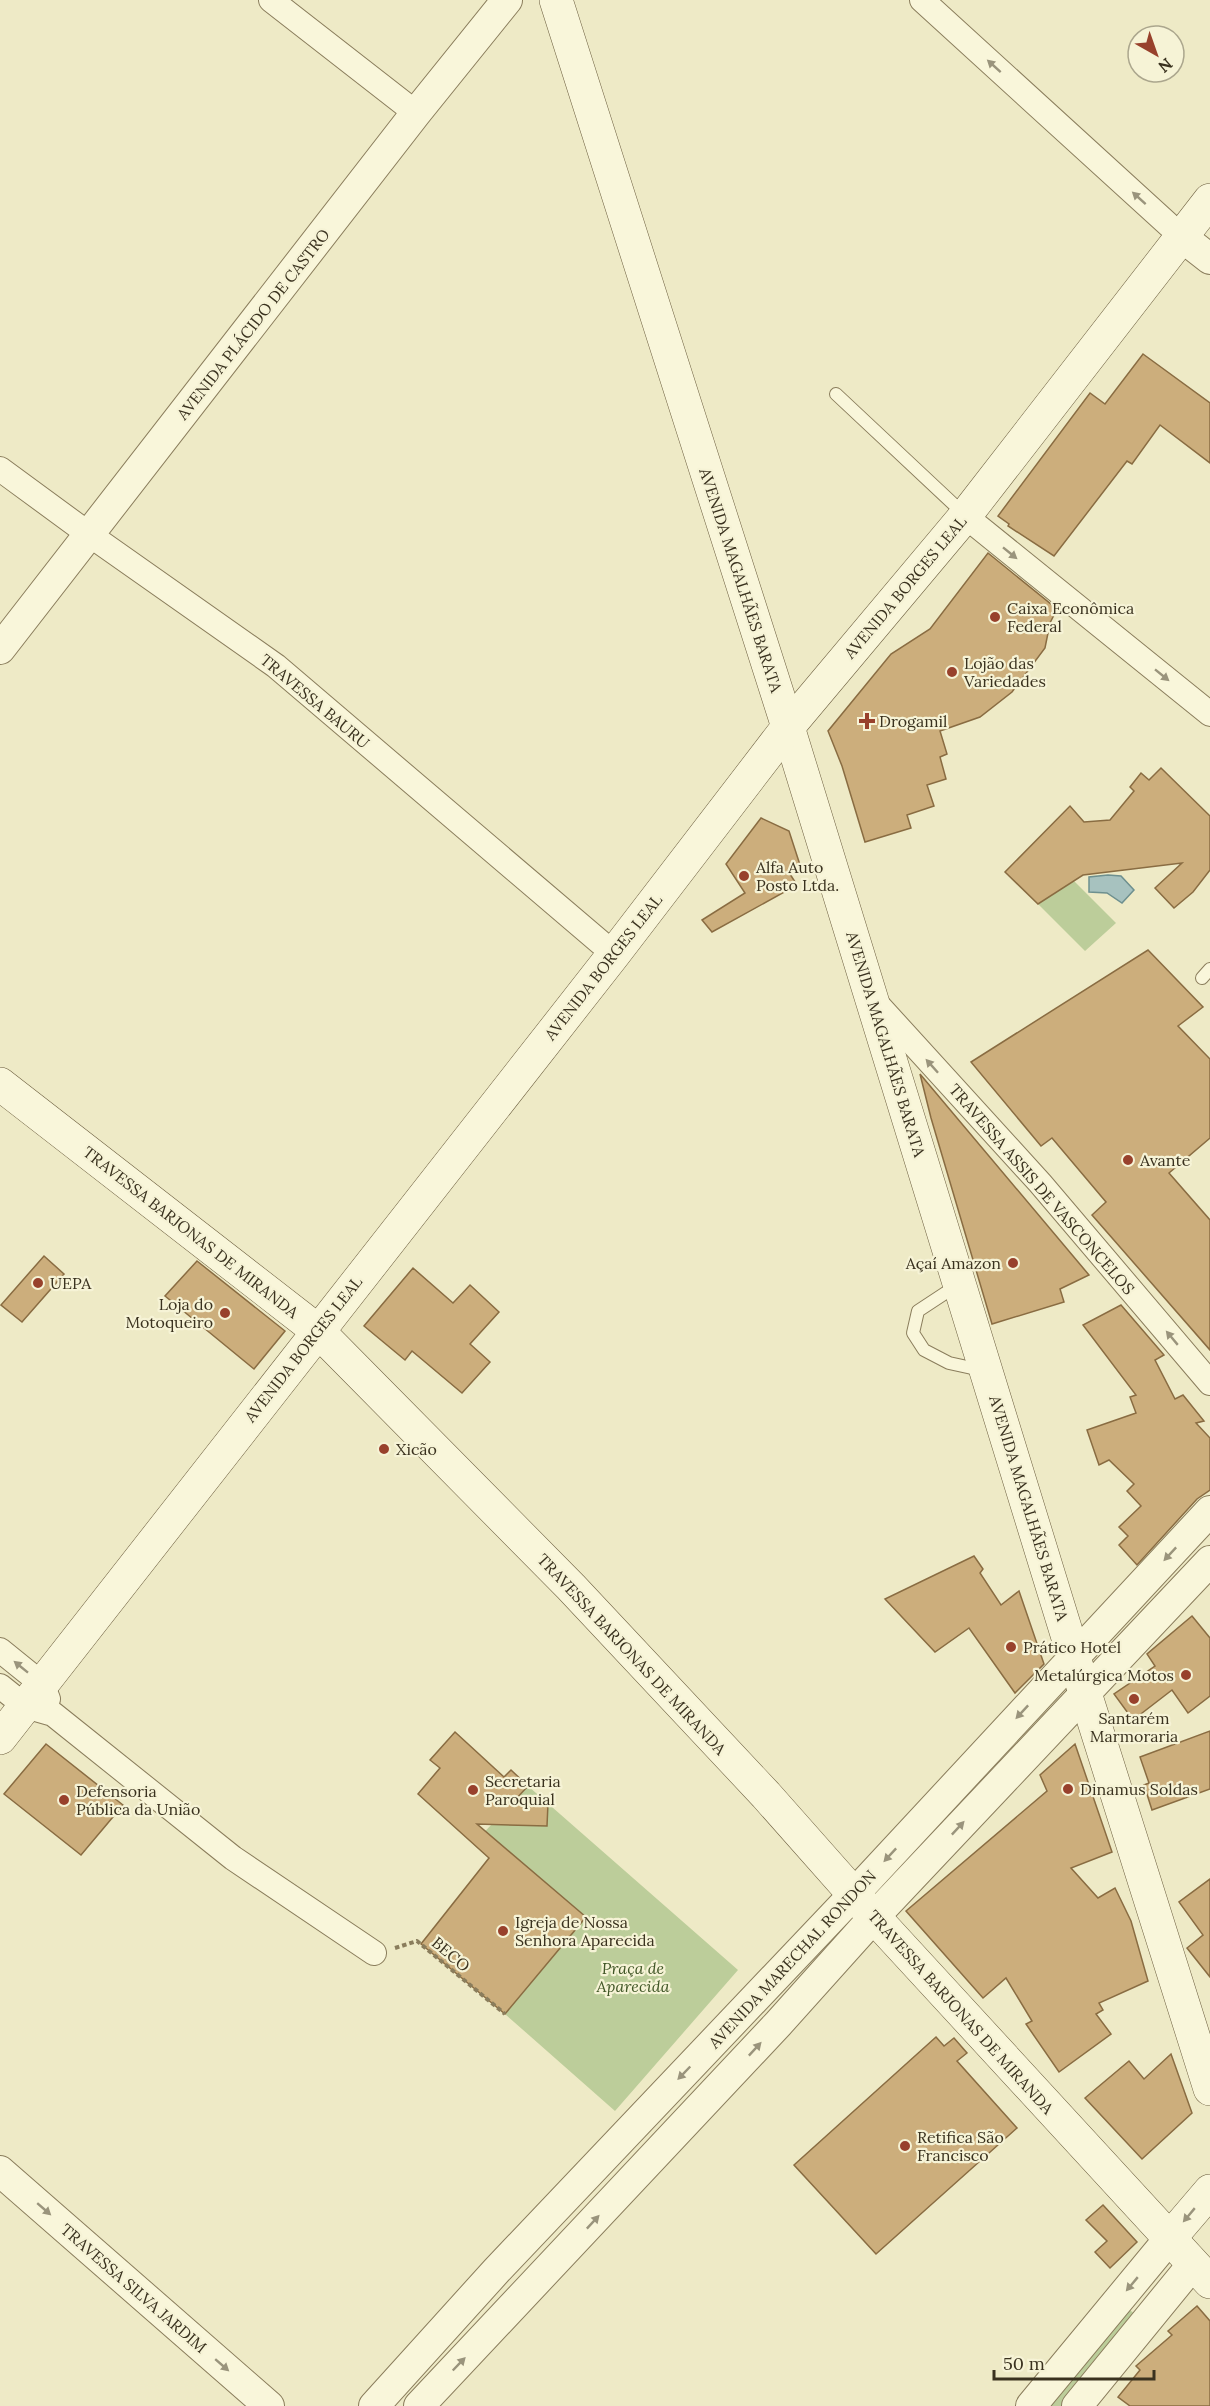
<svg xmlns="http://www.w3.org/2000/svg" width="1210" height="2406" font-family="Lora,serif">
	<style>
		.green { fill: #bccd9a }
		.water { fill: #a7c2bf; stroke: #6e908f; stroke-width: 1.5 }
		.building { fill: #ccae7c; stroke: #896c42; stroke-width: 1.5 }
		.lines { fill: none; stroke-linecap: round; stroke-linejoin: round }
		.service-casing { stroke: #8a7d5c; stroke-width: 14 }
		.minor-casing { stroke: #8a7d5c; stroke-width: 26 }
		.tertiary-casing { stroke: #8a7d5c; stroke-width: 32 }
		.secondary-casing { stroke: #6c5e3f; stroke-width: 34 }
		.path { stroke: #8a7d5c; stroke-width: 4; stroke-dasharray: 4.5 3; stroke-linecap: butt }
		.service { stroke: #f9f6da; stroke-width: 12 }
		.minor { stroke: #f9f6da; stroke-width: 24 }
		.tertiary { stroke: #f9f6da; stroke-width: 30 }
		.secondary { stroke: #f9f6da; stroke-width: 33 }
		.oneway { fill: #9a947c }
		.poi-dot { fill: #98412c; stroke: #f6f3d6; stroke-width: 2 }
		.labels { text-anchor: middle; stroke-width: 4.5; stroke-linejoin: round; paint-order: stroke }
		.street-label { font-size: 16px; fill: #3a321f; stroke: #f6f3d6 }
		.poi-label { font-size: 16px; fill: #3a321f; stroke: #f6f3d6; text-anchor: start }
		.park-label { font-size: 16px; font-style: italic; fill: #405626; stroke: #f6f3d6 }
	</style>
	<rect width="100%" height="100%" fill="#eeeac6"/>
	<g class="green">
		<polygon points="1074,881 1116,923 1085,951 1038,904"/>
		<polygon points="528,1786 738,1970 615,2111 505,2014 586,1917 502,1845 489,1858 473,1844"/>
		<polygon points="1127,2308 1135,2314 1068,2406 1039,2406"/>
	</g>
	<polygon class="water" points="1108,875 1121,876 1134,890 1122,903 1107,893 1089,892 1089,877"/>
	<g class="building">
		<polygon points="1143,354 1210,403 1210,463 1160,425 1132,464 1127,461 1054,556 1008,526 1009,524 998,516 1090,393 1105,404"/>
		<polygon points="988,553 1057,609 1050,623 1045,648 1012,692 980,717 940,731 947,754 940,757 946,779 927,785 934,806 907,815 911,828 865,842 842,766 828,731 891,654 930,629"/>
		<polygon points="1161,768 1210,816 1210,870 1193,892 1174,908 1155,888 1182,863 1083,875 1038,904 1005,872 1070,806 1084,822 1110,820 1134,791 1130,787 1141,773 1149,780"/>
		<polygon points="761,818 789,831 801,868 788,871 797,885 712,932 702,920 745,893 726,864"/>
		<polygon points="1148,950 1203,1007 1178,1026 1210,1059 1210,1138 1169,1173 1210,1220 1210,1350 1092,1215 1106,1202 1052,1138 1041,1146 971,1062"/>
		<polygon points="920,1074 1089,1275 1060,1289 1064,1302 992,1324 931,1118"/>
		<polygon points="44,1256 64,1274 22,1322 1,1305"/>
		<polygon points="197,1261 285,1331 254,1369 165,1296"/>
		<polygon points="413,1268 453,1303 470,1285 499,1312 470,1344 490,1362 462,1393 412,1351 405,1360 364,1326"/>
		<polygon points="1121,1305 1164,1355 1155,1360 1175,1399 1183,1395 1204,1421 1196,1423 1210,1438 1210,1490 1197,1499 1137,1565 1119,1545 1128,1536 1119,1527 1141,1506 1127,1491 1134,1484 1109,1460 1099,1465 1087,1430 1136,1413 1130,1397 1136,1395 1083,1325"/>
		<polygon points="974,1556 983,1569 980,1573 1001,1605 1019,1591 1044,1664 1015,1693 969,1628 935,1652 885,1599"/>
		<polygon points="1192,1616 1210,1638 1210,1696 1188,1713 1172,1690 1133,1720 1114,1694 1155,1666 1147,1654"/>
		<polygon points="1210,1731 1210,1789 1152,1810 1144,1785 1149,1783 1140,1757"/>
		<polygon points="455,1732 504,1777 511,1770 528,1786 514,1801 548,1803 547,1826 477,1824 586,1917 505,2014 421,1944 489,1858 418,1794 440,1768 430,1760"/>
		<polygon points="46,1744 123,1805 81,1855 4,1794"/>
		<polygon points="1075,1744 1112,1852 1071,1868 1098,1898 1115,1888 1131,1921 1148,1981 1099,2003 1103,2010 1096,2014 1111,2034 1059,2072 1026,2024 1032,2021 1006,1978 983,1998 906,1911 1047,1791 1040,1775"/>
		<polygon points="1210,1879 1210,1977 1187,1948 1203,1935 1179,1902"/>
		<polygon points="936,2037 944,2046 954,2038 967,2053 957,2061 1017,2128 876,2254 794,2165"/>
		<polygon points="1171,2054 1192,2113 1142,2159 1085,2098 1129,2061 1144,2079"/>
		<polygon points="1103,2205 1137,2242 1110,2268 1095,2252 1107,2241 1086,2220"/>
		<polygon points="1197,2306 1210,2321 1210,2406 1130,2406 1118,2397 1140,2370 1136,2366 1172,2335 1168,2331"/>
	</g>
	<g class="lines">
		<defs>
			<g id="service">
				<polyline points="836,394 964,514"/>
				<polyline points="1202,978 1210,969"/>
				<polyline points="959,1284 918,1311 913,1333 924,1350 949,1363 981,1370"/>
			</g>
			<g id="minor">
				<polyline points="271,0 416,113"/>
				<polyline points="922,0 1182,237"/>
				<polyline points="0,469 90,535 276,666 614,954"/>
				<polyline points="965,516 1210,714"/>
				<polyline points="877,1004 1040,1183 1210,1383"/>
				<polyline points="0,1650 42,1684 48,1699"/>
				<polyline points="0,1686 25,1706 53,1714 233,1858 374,1953"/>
			</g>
			<g id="tertiary">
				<polyline points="1182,237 1210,259"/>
				<polyline points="0,649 416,113 507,0"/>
				<polyline points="0,2171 269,2406"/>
				<polyline points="374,2406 497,2270 855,1893 1210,1511"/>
				<polyline points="419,2406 778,2024 874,1917 1210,1561"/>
				<polyline points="1031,2406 1169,2239"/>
				<polyline points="1077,2406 1193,2264"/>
			</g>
			<g id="secondary">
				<polyline points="556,0 788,727 1085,1693 1210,2089"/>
				<polyline points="0,1084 318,1331 571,1587 766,1795 874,1917 1210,2282"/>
				<polyline points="0,1738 614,954 788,727 965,516 1210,200"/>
				<polyline points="1169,2239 1210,2191"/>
			</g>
		</defs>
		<use href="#service" class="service-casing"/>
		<use href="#minor" class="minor-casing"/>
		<use href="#tertiary" class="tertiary-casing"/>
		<use href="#secondary" class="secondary-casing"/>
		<polyline class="path" points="395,1948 417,1941 505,2014"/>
		<use href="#service" class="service"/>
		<use href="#minor" class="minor"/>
		<use href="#tertiary" class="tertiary"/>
		<use href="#secondary" class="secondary"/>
	</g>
	<defs><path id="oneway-solid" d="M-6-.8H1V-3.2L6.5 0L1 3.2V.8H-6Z" transform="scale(1.5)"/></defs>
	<g class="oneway">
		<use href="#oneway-solid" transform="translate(994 66) rotate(-138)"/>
		<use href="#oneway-solid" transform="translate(1139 198) rotate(-138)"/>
		<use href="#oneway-solid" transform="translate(1010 553) rotate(39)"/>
		<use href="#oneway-solid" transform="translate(1162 675) rotate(39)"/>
		<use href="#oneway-solid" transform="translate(932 1066) rotate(-132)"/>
		<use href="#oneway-solid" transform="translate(1172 1338) rotate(-130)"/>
		<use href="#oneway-solid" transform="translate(1170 1554) rotate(133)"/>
		<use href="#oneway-solid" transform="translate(21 1667) rotate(-141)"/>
		<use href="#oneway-solid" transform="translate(1022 1712) rotate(133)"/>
		<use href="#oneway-solid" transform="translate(958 1828) rotate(-47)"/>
		<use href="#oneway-solid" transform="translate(890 1855) rotate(133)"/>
		<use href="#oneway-solid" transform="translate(755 2049) rotate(-47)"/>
		<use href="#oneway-solid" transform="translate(684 2073) rotate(134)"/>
		<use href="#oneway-solid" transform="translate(44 2209) rotate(41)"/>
		<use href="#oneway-solid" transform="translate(1189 2215) rotate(130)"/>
		<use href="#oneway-solid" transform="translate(593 2222) rotate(-47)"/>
		<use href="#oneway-solid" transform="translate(1132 2284) rotate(130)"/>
		<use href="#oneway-solid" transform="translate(459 2364) rotate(-46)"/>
		<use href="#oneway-solid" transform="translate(222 2365) rotate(41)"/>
	</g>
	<g class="poi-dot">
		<circle cx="995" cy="617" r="6"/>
		<circle cx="952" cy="672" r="6"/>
		<path d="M864 712h6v6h6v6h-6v6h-6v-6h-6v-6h6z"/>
		<circle cx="744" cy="876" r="6"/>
		<circle cx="1128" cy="1160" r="6"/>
		<circle cx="1013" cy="1263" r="6"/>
		<circle cx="38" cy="1283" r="6"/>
		<circle cx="225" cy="1313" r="6"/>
		<circle cx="384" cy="1449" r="6"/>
		<circle cx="1011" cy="1647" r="6"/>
		<circle cx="1186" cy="1675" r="6"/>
		<circle cx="1134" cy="1699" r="6"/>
		<circle cx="1068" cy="1789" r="6"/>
		<circle cx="473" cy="1790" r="6"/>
		<circle cx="64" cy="1800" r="6"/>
		<circle cx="503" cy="1931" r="6"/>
		<circle cx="905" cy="2146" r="6"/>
	</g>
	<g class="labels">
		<g class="street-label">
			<text transform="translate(253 324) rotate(-52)" y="6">AVENIDA PLÁCIDO DE CASTRO</text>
			<text transform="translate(741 580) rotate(72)" y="6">AVENIDA MAGALHÃES BARATA</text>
			<text transform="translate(905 587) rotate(-50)" y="6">AVENIDA BORGES LEAL</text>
			<text transform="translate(315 701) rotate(40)" y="6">TRAVESSA BAURU</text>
			<text transform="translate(603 967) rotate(-52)" y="6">AVENIDA BORGES LEAL</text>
			<text transform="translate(886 1044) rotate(73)" y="6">AVENIDA MAGALHÃES BARATA</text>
			<text transform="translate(1042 1189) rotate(49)" y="6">TRAVESSA ASSIS DE VASCONCELOS</text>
			<text transform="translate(191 1232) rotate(38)" y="6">TRAVESSA BARJONAS DE MIRANDA</text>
			<text transform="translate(303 1349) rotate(-52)" y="6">AVENIDA BORGES LEAL</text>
			<text transform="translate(1029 1508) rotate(73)" y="6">AVENIDA MAGALHÃES BARATA</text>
			<text transform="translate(632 1654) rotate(47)" y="6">TRAVESSA BARJONAS DE MIRANDA</text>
			<text transform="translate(451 1954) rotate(40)" y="6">BECO</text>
			<text transform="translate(792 1959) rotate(-47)" y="6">AVENIDA MARECHAL RONDON</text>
			<text transform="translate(961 2012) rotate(48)" y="6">TRAVESSA BARJONAS DE MIRANDA</text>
			<text transform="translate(134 2288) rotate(41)" y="6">TRAVESSA SILVA JARDIM</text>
		</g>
		<g class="poi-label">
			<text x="1007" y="614">Caixa Econômica<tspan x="1007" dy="18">Federal</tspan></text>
			<text x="964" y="669">Lojão das<tspan x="964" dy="18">Variedades</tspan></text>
			<text x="879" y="727">Drogamil</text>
			<text x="756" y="873">Alfa Auto<tspan x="756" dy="18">Posto Ltda.</tspan></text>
			<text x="1140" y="1166">Avante</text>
			<text x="1001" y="1269" text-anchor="end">Açaí Amazon</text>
			<text x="50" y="1289">UEPA</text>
			<text x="213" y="1310" text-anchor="end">Loja do<tspan x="213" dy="18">Motoqueiro</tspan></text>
			<text x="396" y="1455">Xicão</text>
			<text x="1023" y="1653">Prático Hotel</text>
			<text x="1174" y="1681" text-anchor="end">Metalúrgica Motos</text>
			<text x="1134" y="1724" text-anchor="middle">Santarém<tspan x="1134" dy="18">Marmoraria</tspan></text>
			<text x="485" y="1787">Secretaria<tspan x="485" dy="18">Paroquial</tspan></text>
			<text x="1080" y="1795">Dinamus Soldas</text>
			<text x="76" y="1797">Defensoria<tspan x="76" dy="18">Pública da União</tspan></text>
			<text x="515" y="1928">Igreja de Nossa<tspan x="515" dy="18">Senhora Aparecida</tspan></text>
			<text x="917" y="2143">Retifica São<tspan x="917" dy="18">Francisco</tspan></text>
		</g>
		<g class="park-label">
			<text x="633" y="1974">Praça de<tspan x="633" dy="18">Aparecida</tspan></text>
		</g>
	</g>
	<g transform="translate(1156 54) rotate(140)"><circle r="28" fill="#f6f3d6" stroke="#aba68d" stroke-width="1.5"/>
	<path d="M0-4.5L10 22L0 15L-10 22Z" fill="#98412c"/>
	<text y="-9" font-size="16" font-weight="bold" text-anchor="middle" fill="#3a321f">N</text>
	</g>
	<path d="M994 2370v9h160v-9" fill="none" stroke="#3a321f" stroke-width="3"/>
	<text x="1003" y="2370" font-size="18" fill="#3a321f" stroke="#f6f3d6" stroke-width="4.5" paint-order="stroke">50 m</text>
</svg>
